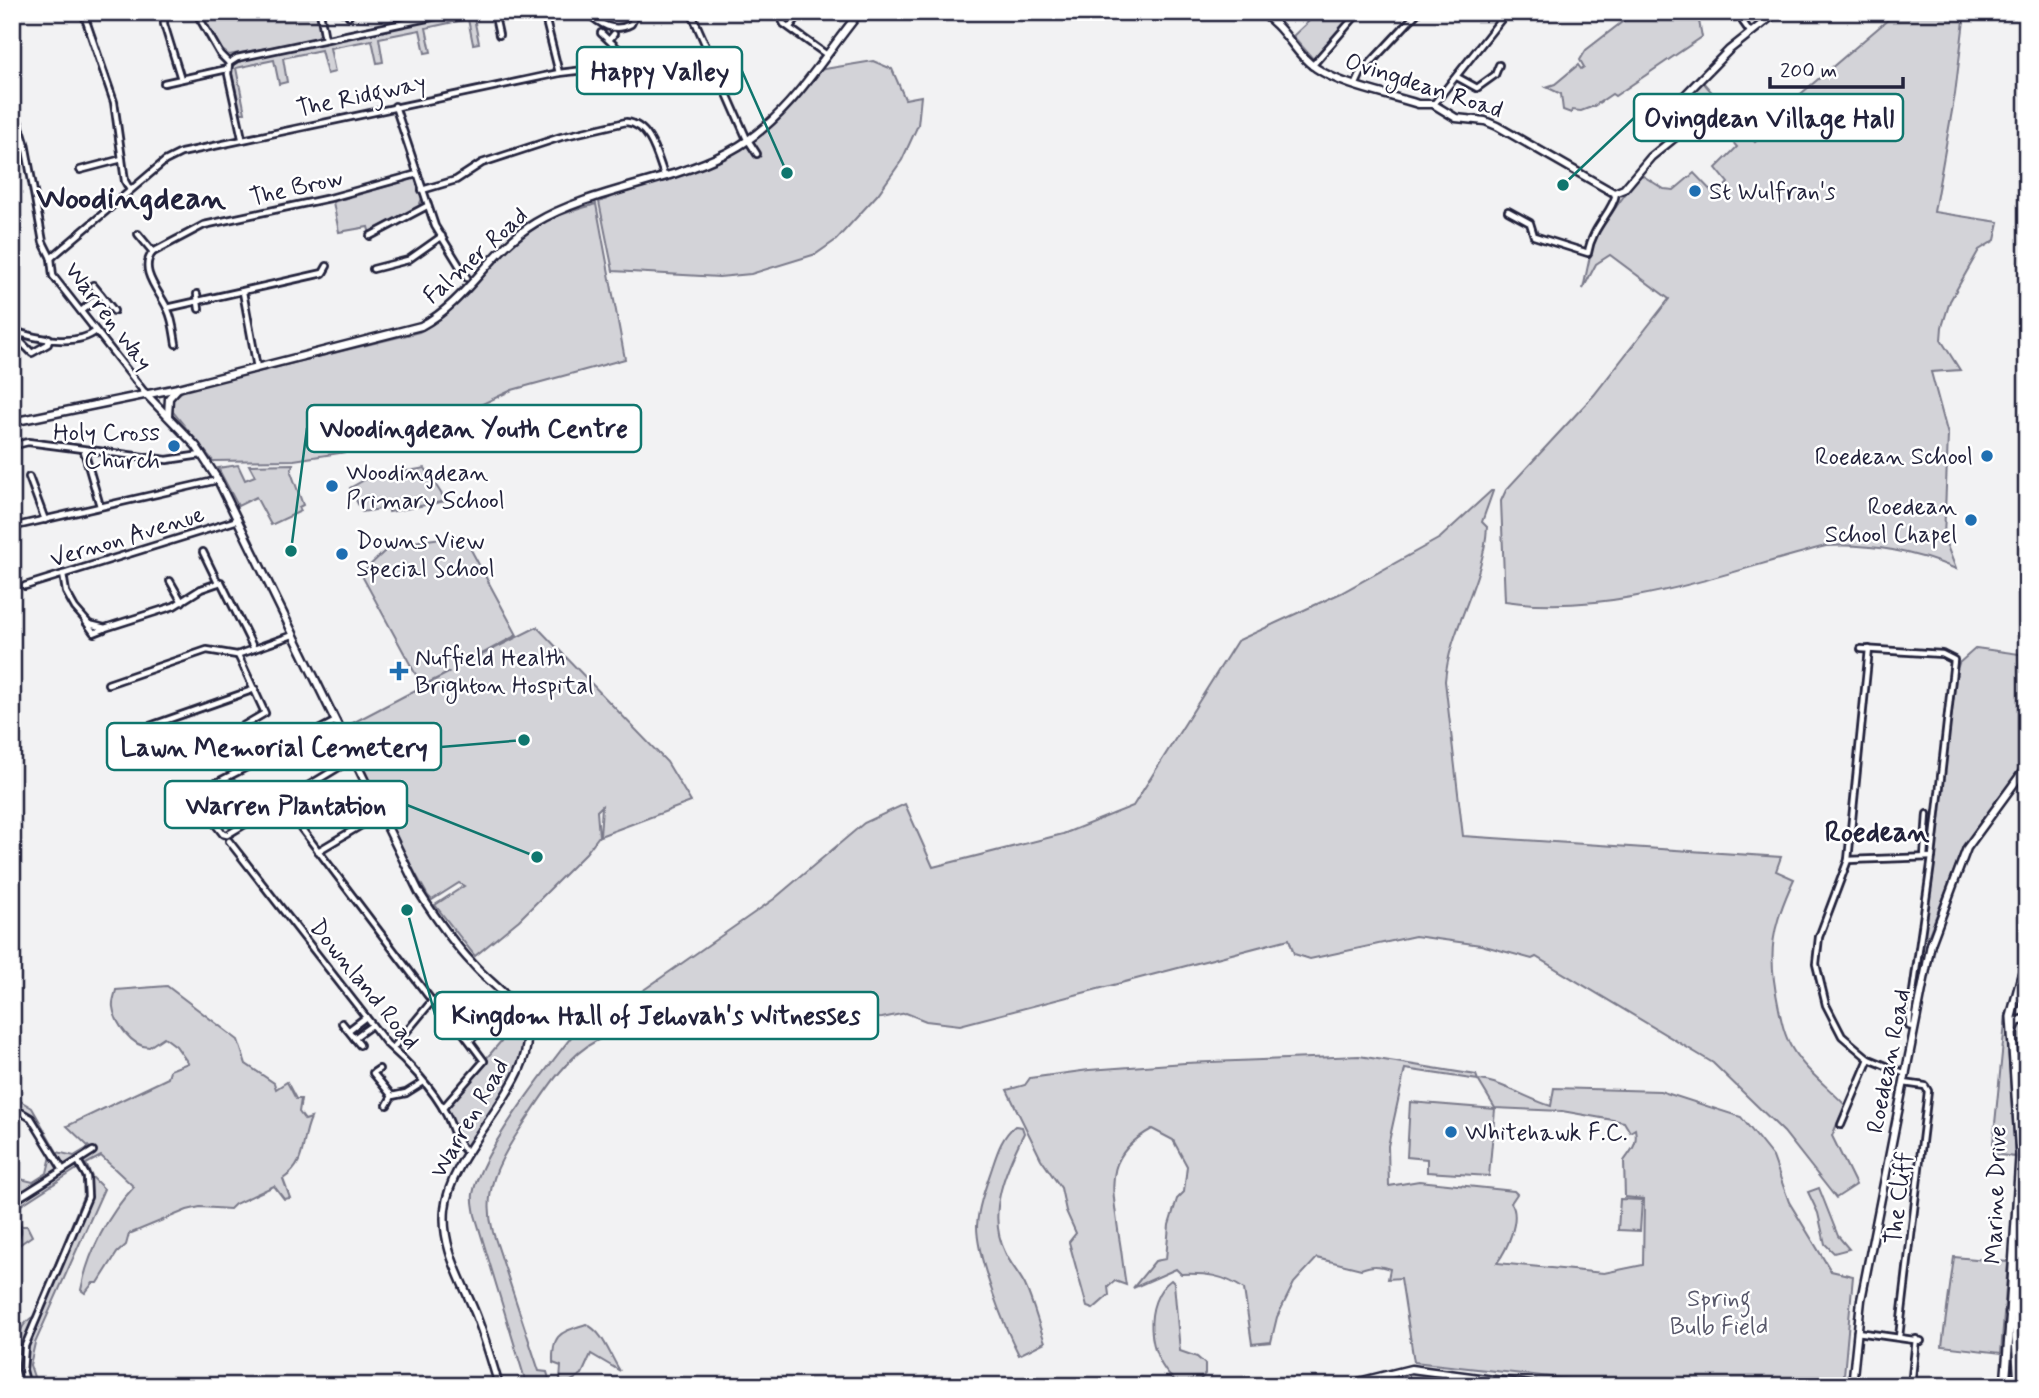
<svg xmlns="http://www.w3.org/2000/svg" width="2039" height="1398" font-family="Mynerve,sans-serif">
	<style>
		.green { fill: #d3d3d8; stroke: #7a7a8a; stroke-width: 2; fill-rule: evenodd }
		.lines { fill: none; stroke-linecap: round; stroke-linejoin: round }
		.minor-casing { stroke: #22223b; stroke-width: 10 }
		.tertiary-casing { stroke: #22223b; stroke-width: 11 }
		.secondary-casing { stroke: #22223b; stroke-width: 11 }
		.primary-casing { stroke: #22223b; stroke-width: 12 }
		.minor { stroke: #fff; stroke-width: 4.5 }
		.tertiary { stroke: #fff; stroke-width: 6 }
		.secondary { stroke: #fff; stroke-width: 6 }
		.primary { stroke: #fff; stroke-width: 7 }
		.poi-dot { fill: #1f6fb2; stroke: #fff; stroke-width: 2.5 }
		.labels { text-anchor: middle; stroke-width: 5; stroke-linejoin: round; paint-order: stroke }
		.street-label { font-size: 24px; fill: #22223b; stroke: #fff }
		.poi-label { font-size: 24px; fill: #22223b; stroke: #fff; text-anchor: start }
		.park-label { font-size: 24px; fill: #57576a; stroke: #fff }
		.quarter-label { font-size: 28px; font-weight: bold; fill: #22223b; stroke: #fff }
		.district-label { font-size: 32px; font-weight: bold; fill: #22223b; stroke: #fff }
		.leader { fill: none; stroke: #0f766e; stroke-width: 2.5 }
		.callout-dot { fill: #0f766e; stroke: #fff; stroke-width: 2.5 }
		.callout { fill: #fff; stroke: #0f766e; stroke-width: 2.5 }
		.callout-label { font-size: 26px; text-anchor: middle; font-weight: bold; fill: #22223b }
	</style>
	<rect width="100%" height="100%" fill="#f2f2f3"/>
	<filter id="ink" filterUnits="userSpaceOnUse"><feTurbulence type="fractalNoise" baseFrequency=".0143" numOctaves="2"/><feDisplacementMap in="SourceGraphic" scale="14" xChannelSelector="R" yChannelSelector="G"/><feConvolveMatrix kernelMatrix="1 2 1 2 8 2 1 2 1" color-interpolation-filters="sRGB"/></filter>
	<g filter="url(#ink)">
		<g class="green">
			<polygon points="200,12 318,12 321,33 316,39 229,55 221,49"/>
			<polygon points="467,12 502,12 474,18 479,43 473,44 468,19 426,28 431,52 425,53 420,30 379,38 383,62 377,63 372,40 330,48 335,72 327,74 321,50 283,58 287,82 279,84 274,60 236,68 245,113 241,113 231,69 236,61"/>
			<polygon points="1324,12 1356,12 1314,60 1293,36 1310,20"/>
			<polygon points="1635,12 1687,12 1699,21 1702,37 1615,96 1612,94 1594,106 1581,111 1572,110 1571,113 1563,110 1561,94 1546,87 1555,84 1578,65 1581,69 1584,67 1580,60 1586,50"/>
			<path d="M1897,12H1965L1955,94L1934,212L1999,222L1995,240L1979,250L1950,301L1942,327L1941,340L1960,370L1931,372L1948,435L1944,538L1956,569C1917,552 1869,543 1826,546C1721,573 1616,617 1505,601L1501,501L1506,490L1594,395L1669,299L1610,255L1596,264L1583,289L1594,237L1640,174L1664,189L1674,190L1694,173L1716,196L1728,183L1716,168L1737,147L1690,92L1703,82L1755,142L1761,137L1756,132Z"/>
			<polygon points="873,61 892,69 905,99 921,96 918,125 902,160 878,194 836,240 816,254 751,274 719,277 613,271 599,202 744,147 775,122 819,70"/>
			<polygon points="416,178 422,198 419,206 370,234 368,227 339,232 333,202"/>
			<path d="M596,204L625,359L512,390L398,444L294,460L213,461L173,412V399L184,390L419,332C465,308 489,259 531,229C549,216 574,211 596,204Z"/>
			<polygon points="293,464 291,472 303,505 299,507 301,511 271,525 256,497 238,506 218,468 238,465 245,480 255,476 249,465"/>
			<polygon points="425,468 446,501 389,512 388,508 362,512 350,488 368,478"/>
			<path d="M1491,491H1493L1482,522L1487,527C1484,581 1449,630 1445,681L1463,836L1781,857L1776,871L1794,879C1772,926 1767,952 1778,1004C1781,1019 1784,1036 1793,1050C1805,1070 1829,1088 1845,1105L1832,1136L1856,1185L1836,1198L1784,1132L1713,1063L1536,957L1532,959L1481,945L1415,936L1310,959L1294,954L1289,939L960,1025L926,1021L906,1013L882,1018C813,1019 744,1022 675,1028C650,1030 618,1029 596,1041C564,1057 540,1100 520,1129C498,1162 482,1192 493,1232L539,1371L547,1372L551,1386H527L475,1215C474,1208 472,1201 473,1194C481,1149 556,1057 586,1018L599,1010L608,1021L627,1019L625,1003L774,899L864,823L905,804L933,867L1063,834L1133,806L1237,641L1341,593L1440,538Z"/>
			<polygon points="463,535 517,635 456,668 537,627 667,762 691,802 600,836 602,806 597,811 599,836 586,853 519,920 475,956 435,905 464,886 459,883 432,900 428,896 395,837 345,727 450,672 422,686 361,574 391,545"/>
			<polygon points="1976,648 2027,655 2027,763 1962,850 1928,937 1924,934 1957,670 1959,663"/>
			<path d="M167,986L238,1040L246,1064L274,1083L276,1089L287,1082L296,1099H301L299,1112L305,1120L311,1118C300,1142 308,1162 283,1179L290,1198L284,1199L274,1186L235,1204L230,1209L200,1207L187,1210L129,1234L126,1245L117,1253L98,1283H93L85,1293L81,1290C88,1253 108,1214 134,1187L101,1156L86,1164L92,1177L104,1189L35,1343L30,1365L37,1386H24C16,1363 10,1330 34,1316L85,1192L82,1175L77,1169L15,1209L21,1226H27L32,1236L19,1245L12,1260V1177L33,1182L47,1173L51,1156L28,1119L12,1110V1096L32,1108L57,1152L74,1156L89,1147L67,1126L168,1078L170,1070L188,1063L176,1046L164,1037L149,1047C132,1047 115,1023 113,1007C112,1002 115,995 116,990Z"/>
			<polygon points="2006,1013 2015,1157 1992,1154"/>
			<polygon points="520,1019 525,1046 515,1073 464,1149 443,1109"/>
			<polygon points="2027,1021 2027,1126 2023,1153 2017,1028"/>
			<path d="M1359,1056L1476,1075L1478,1080C1500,1081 1528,1099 1551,1106L1554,1088L1660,1091L1741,1117L1773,1157L1789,1202L1831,1271L1853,1276L1843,1386H1632L1414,1362L1401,1278L1388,1279L1390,1269C1378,1265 1372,1265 1361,1269L1317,1258L1294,1283L1277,1317L1271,1342L1252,1344L1244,1289C1223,1275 1206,1273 1181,1274L1176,1269L1133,1288L1155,1261L1166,1259L1169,1225L1177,1199L1184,1192L1187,1166L1173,1140L1152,1129C1101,1157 1113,1188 1119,1237C1122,1253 1123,1269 1126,1285L1115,1281L1108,1287L1109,1295L1093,1309L1087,1307L1069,1242L1076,1233L1066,1211L1061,1188L1041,1159L1007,1090L1025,1085L1030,1078L1089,1070L1185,1063ZM1405,1069L1478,1080L1495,1108L1562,1111L1624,1122L1630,1132L1635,1129C1638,1145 1632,1149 1624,1161L1625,1197L1644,1199L1643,1265L1604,1273L1497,1263C1506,1251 1522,1218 1511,1203L1517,1194L1514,1191L1419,1181L1389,1186L1388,1146Z"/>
			<polygon points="1410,1102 1495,1109 1489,1176 1427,1172 1427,1159 1407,1157"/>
			<path d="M1015,1126L1022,1127L1024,1133C1006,1169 986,1213 1005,1252C1010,1264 1019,1273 1025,1285C1033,1302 1038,1323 1045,1342L1019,1355C1004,1326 977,1259 977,1226C978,1207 986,1186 992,1168C997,1153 1002,1136 1015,1126Z"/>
			<polygon points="1819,1188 1838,1236 1849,1249 1834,1253 1825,1244 1818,1213 1808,1192"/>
			<polygon points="1620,1199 1642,1200 1640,1231 1618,1230"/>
			<polygon points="1954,1257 2008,1262 2001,1353 1942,1346"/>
			<path d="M1171,1280L1174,1283L1180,1351L1197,1357L1205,1364V1374L1196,1385C1189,1384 1180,1384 1174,1380C1147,1357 1142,1301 1171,1280Z"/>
			<path d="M586,1324C604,1333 608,1352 620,1371L591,1354L582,1374L568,1383L560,1381L561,1366L553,1363C552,1333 560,1333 586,1324Z"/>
		</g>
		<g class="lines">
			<defs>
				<g id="minor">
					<polyline points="83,12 114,102 125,181 130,190"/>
					<polyline points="164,12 164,24 181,79"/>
					<polyline points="196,12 220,54 229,63"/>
					<polyline points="320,12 325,39"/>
					<polyline points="342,12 343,12"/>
					<polyline points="348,12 349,16"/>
					<polyline points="494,12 499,35"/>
					<polyline points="541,12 546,21 559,73"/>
					<path d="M587,12C600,25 614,33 631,24L637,12"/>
					<polyline points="691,12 746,137 757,154"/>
					<polyline points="778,12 784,24 827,55"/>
					<polyline points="1745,12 1743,22 1751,33"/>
					<polyline points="790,27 801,12"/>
					<polyline points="601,33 630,60 631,71"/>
					<polyline points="609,40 614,34"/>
					<polyline points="229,63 237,58 456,12"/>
					<polyline points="229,63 228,74 242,138"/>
					<polyline points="1312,66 1359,12"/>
					<polyline points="1457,77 1477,88 1495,75 1499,65"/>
					<polyline points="164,83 227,69"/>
					<polyline points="1356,84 1361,73 1418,12"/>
					<polyline points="12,101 25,143 43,242 51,258"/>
					<polyline points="1434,104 1507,12"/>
					<polyline points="395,106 435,226 467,278"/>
					<polyline points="80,170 122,159"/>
					<path d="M422,190L456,180L482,163L561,137L626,122C650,124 657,155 664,175"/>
					<path d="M1508,211L1530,223L1534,236L1588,253C1592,226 1614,211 1616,193"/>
					<polyline points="138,234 153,252"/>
					<polyline points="370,236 427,206"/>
					<polyline points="51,258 165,161 181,153 559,73 601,68 670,78 712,59"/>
					<polyline points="51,258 53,276 145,393"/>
					<polyline points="373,269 408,260 442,236"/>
					<polyline points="93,285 114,311"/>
					<polyline points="243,292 257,368"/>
					<polyline points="197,294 199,309"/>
					<polyline points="167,308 323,273 327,266"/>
					<polyline points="81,311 101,295"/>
					<path d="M12,330C34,339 77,347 96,331"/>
					<polyline points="21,334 20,341 32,353 48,344 49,338"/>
					<path d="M176,344C174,333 173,320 168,310C161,293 137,270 153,252L204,225L330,198L417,174"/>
					<polyline points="12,446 28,442 167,460 201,455"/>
					<polyline points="84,451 100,506"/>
					<polyline points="29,477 45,520"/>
					<polyline points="12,527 218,480"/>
					<polyline points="203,552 218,583"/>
					<polyline points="63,574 66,592 75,608 89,624 105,628 174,606 201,589 221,582 254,649"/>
					<polyline points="170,581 182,602"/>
					<polyline points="25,586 238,520"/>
					<polyline points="86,622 94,633 104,629"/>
					<polyline points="1861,649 1942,654 1954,660 1932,857 1910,1013 1909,1026 1913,1027"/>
					<polyline points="1869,649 1848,860 1819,937 1816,964 1826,1005 1842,1036 1869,1059 1906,1074"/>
					<polyline points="108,684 207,650 237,655 293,635"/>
					<polyline points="147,727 255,689"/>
					<polyline points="186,752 236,730 265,713 238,655"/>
					<polyline points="198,797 212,785 336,721"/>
					<polyline points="198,802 223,834 227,835 354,758"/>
					<polyline points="298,824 432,1001"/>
					<path d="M229,841L387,1044C408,1062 433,1089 446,1114C453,1127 455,1143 467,1152"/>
					<polyline points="318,851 380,814"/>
					<polyline points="1924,857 1927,814"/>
					<polyline points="1848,860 1932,857"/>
					<polyline points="432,1001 438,999 484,1061 443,1108"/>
					<polyline points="478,1017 485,1025"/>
					<polyline points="342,1023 360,1045"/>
					<polyline points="349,1030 366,1017"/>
					<polyline points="354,1038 372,1025"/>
					<polyline points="470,1041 491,1018"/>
					<polyline points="393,1048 432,1001"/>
					<polyline points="379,1069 373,1073 392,1096 406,1093 422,1083"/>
					<polyline points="387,1105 392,1096"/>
					<polyline points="12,1107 31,1118 63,1170"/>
					<polyline points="1841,1125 1869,1059"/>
					<polyline points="12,1192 17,1199 93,1151"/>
					<polyline points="12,1215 17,1231 12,1248"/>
					<polyline points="1857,1332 1921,1341"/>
					<polyline points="1899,1337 1928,1091 1925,1086 1904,1083"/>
					<polyline points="27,1386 23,1370 25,1346 88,1197 87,1177 78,1161"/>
					<polyline points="1455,1386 1457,1375"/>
					<polyline points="1911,1386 1916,1339"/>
				</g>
				<g id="tertiary">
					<path d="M1258,12C1285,24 1292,52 1316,68C1342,86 1387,94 1418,104H1433L1456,118L1485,121L1497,126L1614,193L1624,189L1651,157L1678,135L1684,96L1729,50L1777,12"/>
					<path d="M145,393L196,446L218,480L419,892C435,917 452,942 473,964C489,983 517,999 525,1024C542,1079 451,1146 445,1209C441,1248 462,1280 476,1315C485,1338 492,1362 499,1386"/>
					<polyline points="168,416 169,398 178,388"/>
					<polyline points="12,1202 17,1199"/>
					<polyline points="1342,1386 1411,1369 1539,1386"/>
				</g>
				<g id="secondary">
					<path d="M12,422L178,388L421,326C468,301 490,250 535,223C595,187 680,182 739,146C791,114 822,58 860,12"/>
					<polyline points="1852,1386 1861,1300 1931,944 1967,848 2027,766"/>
				</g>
				<g id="primary">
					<polyline points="2013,1031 2017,1021 2027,1019"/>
					<polyline points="2017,1260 2027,1161"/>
					<polyline points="2010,1314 2020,1157 2011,1017 2027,956"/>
					<polyline points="2005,1386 2011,1310"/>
					<polyline points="2019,1386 2016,1338 2019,1256"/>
				</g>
			</defs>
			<use href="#minor" class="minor-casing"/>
			<use href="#tertiary" class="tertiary-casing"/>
			<use href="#secondary" class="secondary-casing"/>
			<use href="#primary" class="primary-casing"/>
			<use href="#minor" class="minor"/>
			<use href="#tertiary" class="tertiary"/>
			<use href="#secondary" class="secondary"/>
			<use href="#primary" class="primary"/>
		</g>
	</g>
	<g class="poi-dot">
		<circle cx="1695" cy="191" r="7"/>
		<circle cx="174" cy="446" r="7"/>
		<circle cx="1987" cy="456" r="7"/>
		<circle cx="332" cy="486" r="7"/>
		<circle cx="1971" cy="520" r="7"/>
		<circle cx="342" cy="554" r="7"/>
		<path d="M395.5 660.5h7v7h7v7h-7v7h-7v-7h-7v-7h7z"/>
		<circle cx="1451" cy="1132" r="7"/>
	</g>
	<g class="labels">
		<g class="street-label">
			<text transform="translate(1424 85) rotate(18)" y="8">Ovingdean Road</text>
			<text transform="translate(361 95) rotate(-12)" y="8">The Ridgway</text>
			<text transform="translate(296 187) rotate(-13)" y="8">The Brow</text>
			<text transform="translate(475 255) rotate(-42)" y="8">Falmer Road</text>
			<text transform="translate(109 316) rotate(53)" y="8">Warren Way</text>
			<text transform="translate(127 536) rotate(-17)" y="8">Vernon Avenue</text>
			<text transform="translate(365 984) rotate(51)" y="8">Downland Road</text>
			<text transform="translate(1888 1061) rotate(-79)" y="8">Roedean Road</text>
			<text transform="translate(469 1118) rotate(-60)" y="8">Warren Road</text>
			<text transform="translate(1995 1195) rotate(-88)" y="8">Marine Drive</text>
			<text transform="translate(1898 1198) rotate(-83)" y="8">The Cliff</text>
		</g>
		<g class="poi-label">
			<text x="1709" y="199">St Wulfran's</text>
			<text x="160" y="440" text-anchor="end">Holy Cross<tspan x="160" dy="28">Church</tspan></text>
			<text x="1973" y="464" text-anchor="end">Roedean School</text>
			<text x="346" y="480">Woodingdean<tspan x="346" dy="28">Primary School</tspan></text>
			<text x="1957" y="514" text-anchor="end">Roedean<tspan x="1957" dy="28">School Chapel</tspan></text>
			<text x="356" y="548">Downs View<tspan x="356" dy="28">Special School</tspan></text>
			<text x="415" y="665">Nuffield Health<tspan x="415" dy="28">Brighton Hospital</tspan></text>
			<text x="1465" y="1140">Whitehawk F.C.</text>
		</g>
		<g class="park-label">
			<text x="1719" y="1306">Spring<tspan x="1719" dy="28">Bulb Field</tspan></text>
		</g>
		<g class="quarter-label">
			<text x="1877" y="841">Roedean</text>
		</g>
		<g class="district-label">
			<text x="131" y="208">Woodingdean</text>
		</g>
	</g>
	<path class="leader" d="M787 173L742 71M1563 185L1634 118M291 551L307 428M524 740L441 747M537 857L407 805M407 910L435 1015"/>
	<g class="callout-dot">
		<circle cx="787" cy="173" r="7"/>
		<circle cx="1563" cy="185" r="7"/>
		<circle cx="291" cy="551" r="7"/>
		<circle cx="524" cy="740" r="7"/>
		<circle cx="537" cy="857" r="7"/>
		<circle cx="407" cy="910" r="7"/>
	</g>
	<g class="callout">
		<rect x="577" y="47" width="165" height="47" rx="7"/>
		<rect x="1634" y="94" width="269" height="47" rx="7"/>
		<rect x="307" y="405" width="334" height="47" rx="7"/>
		<rect x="107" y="723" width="334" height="47" rx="7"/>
		<rect x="165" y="781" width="242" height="47" rx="7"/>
		<rect x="435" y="992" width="443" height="47" rx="7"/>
	</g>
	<g class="callout-label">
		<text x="660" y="80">Happy Valley</text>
		<text x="1769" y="127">Ovingdean Village Hall</text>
		<text x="474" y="437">Woodingdean Youth Centre</text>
		<text x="274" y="756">Lawn Memorial Cemetery</text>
		<text x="286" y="814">Warren Plantation</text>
		<text x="656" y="1024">Kingdom Hall of Jehovah's Witnesses</text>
	</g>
	<rect width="2039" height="1398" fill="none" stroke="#fff" stroke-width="42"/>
	<rect x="21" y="21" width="1997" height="1356" fill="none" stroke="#22223b" stroke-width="2.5" filter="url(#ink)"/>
	<path d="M1770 77v10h133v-10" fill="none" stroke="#22223b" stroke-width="3.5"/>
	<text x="1780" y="77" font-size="21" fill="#22223b" stroke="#ffffff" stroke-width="5" paint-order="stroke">200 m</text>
</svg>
